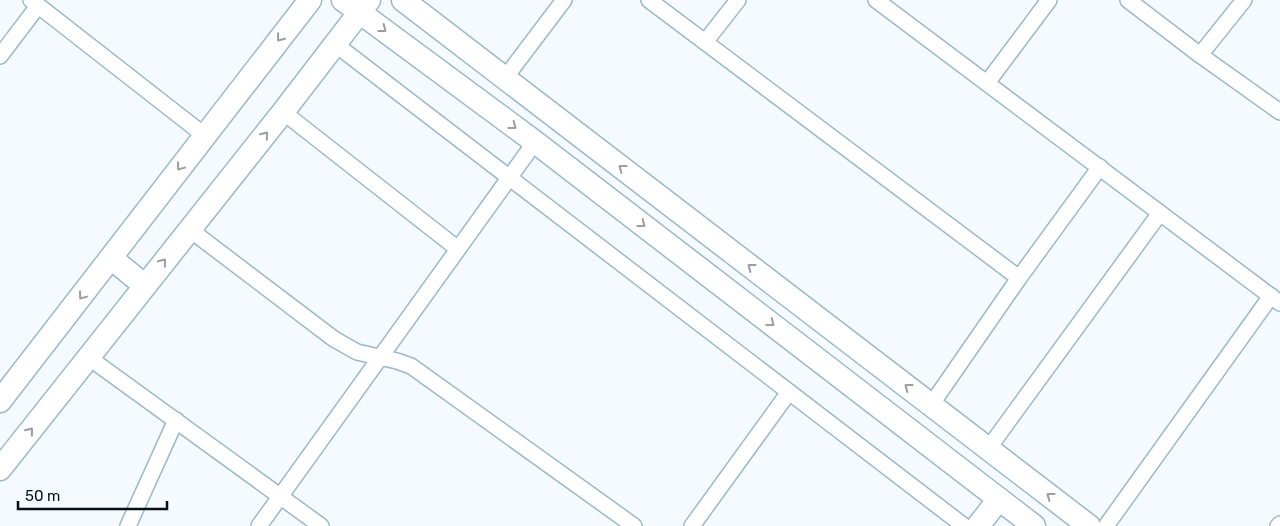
<svg xmlns="http://www.w3.org/2000/svg" width="1280" height="526" font-family="Rubik,sans-serif">
	<style>
		.lines { fill: none; stroke-linecap: round; stroke-linejoin: round }
		.minor-casing { stroke: #9cb8cb; stroke-width: 18 }
		.secondary-casing { stroke: #9cb8cb; stroke-width: 25 }
		.minor { stroke: #fff; stroke-width: 15 }
		.secondary { stroke: #fff; stroke-width: 22 }
		.oneway { stroke: #9b9fa2 }
	</style>
	<rect width="100%" height="100%" fill="#f4fafe"/>
	<g class="lines">
		<defs>
			<g id="minor">
				<polyline points="31,0 204,135"/>
				<polyline points="649,0 1019,278"/>
				<polyline points="876,0 1280,303"/>
				<polyline points="1128,0 1200,55 1280,112"/>
				<polyline points="705,42 738,0"/>
				<polyline points="335,44 964,526"/>
				<polyline points="1200,55 1244,0"/>
				<polyline points="0,56 38,6"/>
				<polyline points="505,78 564,0"/>
				<polyline points="987,83 1049,0"/>
				<polyline points="283,112 458,249"/>
				<polyline points="189,229 334,339 357,352 397,361 411,366 634,526"/>
				<polyline points="88,357 321,526"/>
				<polyline points="931,405 1019,278 1100,167"/>
				<polyline points="988,449 1160,213"/>
				<polyline points="128,526 176,420"/>
				<polyline points="259,526 535,142"/>
				<polyline points="692,526 789,392"/>
				<polyline points="1106,526 1271,296"/>
				<polyline points="1278,526 1280,524"/>
			</g>
			<g id="secondary">
				<polyline points="343,0 535,142 1034,526"/>
				<polyline points="403,0 1089,526"/>
				<polyline points="111,258 144,285"/>
				<polyline points="0,401 310,0"/>
				<polyline points="0,469 283,112 369,0"/>
				<polyline points="978,526 999,499"/>
			</g>
		</defs>
		<use href="#minor" class="minor-casing"/>
		<use href="#secondary" class="secondary-casing"/>
		<use href="#minor" class="minor"/>
		<use href="#secondary" class="secondary"/>
	</g>
	<defs><path id="oneway-chevron" d="M-2-3.5L2.5 0L-2 3.5" fill="none" stroke-width="1.6" stroke-linecap="round" stroke-linejoin="round" transform="scale(1.25)"/></defs>
	<g class="oneway">
		<use href="#oneway-chevron" transform="translate(383 29) rotate(37)"/>
		<use href="#oneway-chevron" transform="translate(280 38) rotate(128)"/>
		<use href="#oneway-chevron" transform="translate(513 126) rotate(37)"/>
		<use href="#oneway-chevron" transform="translate(265 135) rotate(-51)"/>
		<use href="#oneway-chevron" transform="translate(180 167) rotate(127)"/>
		<use href="#oneway-chevron" transform="translate(622 168) rotate(-143)"/>
		<use href="#oneway-chevron" transform="translate(642 224) rotate(38)"/>
		<use href="#oneway-chevron" transform="translate(163 262) rotate(-52)"/>
		<use href="#oneway-chevron" transform="translate(751 267) rotate(-143)"/>
		<use href="#oneway-chevron" transform="translate(82 296) rotate(127)"/>
		<use href="#oneway-chevron" transform="translate(771 323) rotate(38)"/>
		<use href="#oneway-chevron" transform="translate(908 387) rotate(-143)"/>
		<use href="#oneway-chevron" transform="translate(30 431) rotate(-52)"/>
		<use href="#oneway-chevron" transform="translate(1050 496) rotate(-143)"/>
	</g>
	<path d="M18 501v8h149v-8" fill="none" stroke="#061017" stroke-width="2.5"/>
	<text x="25" y="501" font-size="15" fill="#061017" stroke="#f4fafe" stroke-width="4" paint-order="stroke">50 m</text>
</svg>
